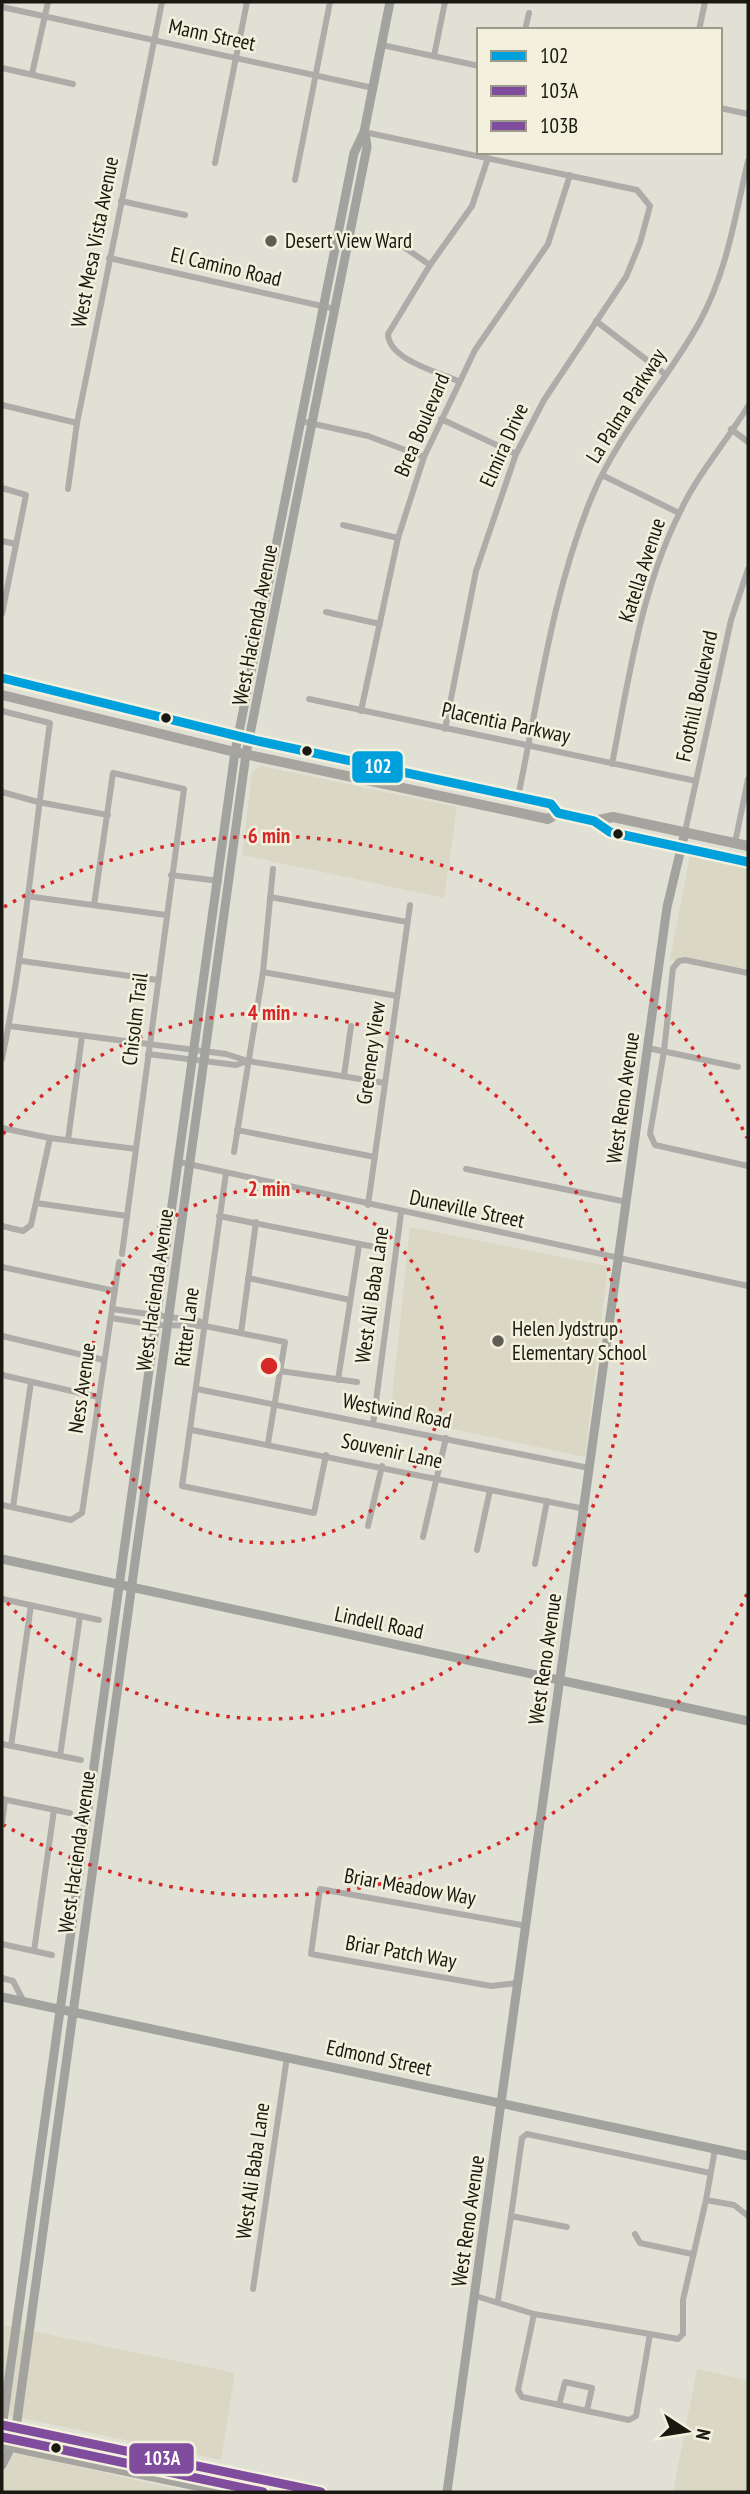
<svg xmlns="http://www.w3.org/2000/svg" width="750" height="2494" font-family="'PT Sans Narrow',sans-serif">
	<style>
		.built { fill: #dad8c4 }
		.lines { fill: none; stroke-linecap: round; stroke-linejoin: round }
		.street { stroke: #adaca8; stroke-width: 6 }
		.secondary { stroke: #a2a29e; stroke-width: 9 }
		.primary { stroke: #a6a49f; stroke-width: 10 }
		.bus-1-casing { stroke: #f3f1dd; stroke-width: 14 }
		.bus-2-casing { stroke: #f3f1dd; stroke-width: 14 }
		.bus-3-casing { stroke: #f3f1dd; stroke-width: 14 }
		.bus-1 { stroke: #00a0dc; stroke-width: 9 }
		.bus-2 { stroke: #804c9e; stroke-width: 9 }
		.bus-3 { stroke: #804c9e; stroke-width: 9 }
		.ring { fill: none; stroke: #d62828; stroke-width: 3.5; stroke-dasharray: 3.5 7 }
		.poi-dot { fill: #5f5e56; stroke: #f3f1dd; stroke-width: 2.5 }
		.bus-dot { fill: #191811; stroke: #f3f1dd; stroke-width: 2.5 }
		.labels { text-anchor: middle; stroke-width: 5; stroke-linejoin: round; paint-order: stroke }
		.street-label { font-size: 21px; fill: #191811; stroke: #f3f1dd }
		.poi-label { font-size: 21px; fill: #191811; stroke: #f3f1dd; text-anchor: start }
		.centre { fill: #d62828; stroke: #f3f1dd; stroke-width: 3.5 }
		.ring-label { font-size: 21px; text-anchor: middle; font-weight: bold; fill: #d62828; stroke: #f3f1dd; stroke-width: 5; stroke-linejoin: round; paint-order: stroke }
		.line-badge { stroke: #f3f1dd; stroke-width: 2.5 }
		.badge-label { font-size: 19px; text-anchor: middle; font-weight: bold; fill: #fff }
	</style>
	<rect width="100%" height="100%" fill="#e1e0d5"/>
	<g class="built">
		<polygon points="261,766 457,807 444,898 242,855 252,773"/>
		<polygon points="690,855 748,868 748,976 670,960"/>
		<polygon points="410,1227 608,1266 585,1457 390,1416"/>
		<polygon points="2,2325 235,2373 221,2460 2,2414"/>
		<polygon points="697,2369 748,2380 748,2492 673,2492"/>
		<polygon points="2,2453 27,2455 189,2492 2,2492"/>
	</g>
	<g class="lines">
		<g class="street">
			<polyline points="2,7 373,88"/>
			<polyline points="525,30 529,13"/>
			<polyline points="699,30 705,2"/>
			<polyline points="382,45 479,66"/>
			<polyline points="434,56 445,2"/>
			<polyline points="2,68 73,84"/>
			<polyline points="32,74 48,2"/>
			<polyline points="720,108 748,114"/>
			<polyline points="364,132 637,190 650,206 640,243 626,277 544,400 516,454 476,571 445,729"/>
			<polyline points="215,163 247,2"/>
			<polyline points="295,180 330,2"/>
			<polyline points="121,201 185,215"/>
			<polyline points="398,243 430,265"/>
			<polyline points="109,258 335,309"/>
			<polyline points="596,321 665,374"/>
			<path d="M458,381C438,372 389,360 388,334L430,265L472,206L488,158"/>
			<polyline points="2,405 77,423"/>
			<polyline points="441,419 516,454"/>
			<polyline points="301,421 368,436 424,457"/>
			<polyline points="731,429 748,442"/>
			<polyline points="602,475 679,513"/>
			<polyline points="2,488 26,495 2,614"/>
			<polyline points="68,489 77,423 162,2"/>
			<polyline points="343,525 398,538"/>
			<polyline points="2,541 16,544"/>
			<polyline points="326,612 380,624"/>
			<polyline points="309,699 696,781"/>
			<path d="M2,711L50,723C34,835 25,948 2,1059"/>
			<polyline points="361,711 398,538 424,457 475,350 548,244 570,175"/>
			<path d="M612,764C629,678 641,588 681,510C699,472 727,441 748,406"/>
			<polyline points="2,792 38,802 108,815"/>
			<path d="M518,797C539,696 553,589 593,494C620,431 666,382 699,323C727,272 735,217 748,161"/>
			<polyline points="685,832 731,620 748,569"/>
			<polyline points="735,843 748,779"/>
			<polyline points="171,875 219,881"/>
			<polyline points="26,896 166,915"/>
			<polyline points="270,897 407,922"/>
			<polyline points="94,905 113,773 184,789 122,1254"/>
			<polyline points="22,961 158,980"/>
			<polyline points="263,972 397,996"/>
			<polyline points="748,973 685,960 679,961 673,968 664,1051 650,1134 655,1145 748,1166"/>
			<polyline points="9,1026 226,1054 248,1061 385,1083"/>
			<polyline points="648,1048 738,1067"/>
			<polyline points="148,1054 236,1065 248,1061"/>
			<polyline points="344,1076 351,1026"/>
			<polyline points="2,1128 50,1138 136,1149"/>
			<polyline points="237,1130 375,1157"/>
			<polyline points="68,1140 82,1036"/>
			<polyline points="234,1152 263,972 273,869"/>
			<polyline points="179,1162 748,1286"/>
			<polyline points="466,1169 627,1202"/>
			<polyline points="226,1173 182,1486 314,1513 326,1455"/>
			<polyline points="36,1203 127,1216"/>
			<polyline points="368,1205 410,905"/>
			<polyline points="219,1216 375,1247"/>
			<polyline points="2,1226 23,1231 31,1225 50,1138"/>
			<polyline points="2,1267 115,1291"/>
			<polyline points="248,1278 350,1300"/>
			<polyline points="112,1309 199,1321 205,1326 285,1342 268,1443"/>
			<polyline points="111,1318 156,1325 205,1326"/>
			<polyline points="241,1333 256,1222"/>
			<polyline points="2,1336 104,1360"/>
			<polyline points="280,1371 357,1382"/>
			<polyline points="2,1375 98,1397"/>
			<polyline points="338,1380 359,1245"/>
			<polyline points="197,1389 589,1468"/>
			<polyline points="373,1424 401,1213"/>
			<polyline points="192,1430 585,1509"/>
			<polyline points="2,1505 71,1520 82,1513 119,1262"/>
			<polyline points="13,1507 31,1382"/>
			<polyline points="368,1526 382,1466"/>
			<polyline points="423,1537 446,1438"/>
			<polyline points="477,1550 490,1490"/>
			<polyline points="535,1564 547,1501"/>
			<polyline points="2,1599 99,1620"/>
			<polyline points="2,1744 81,1760"/>
			<polyline points="11,1746 31,1605"/>
			<polyline points="60,1756 80,1616"/>
			<polyline points="2,1799 70,1813"/>
			<polyline points="2,1824 5,1800"/>
			<polyline points="2,1944 52,1955"/>
			<polyline points="34,1951 54,1810"/>
			<polyline points="2,1978 13,1981 24,2002"/>
			<polyline points="518,1983 491,1986 311,1954 320,1889 527,1926"/>
			<polyline points="715,2149 706,2200 734,2205 748,2216"/>
			<polyline points="511,2216 522,2138 527,2134 710,2173"/>
			<polyline points="635,2234 640,2243 692,2254"/>
			<polyline points="253,2289 287,2057"/>
			<polyline points="476,2296 534,2314"/>
			<polyline points="498,2300 511,2216 567,2227"/>
			<polyline points="650,2334 534,2314 518,2390 522,2397 629,2420 636,2416 650,2334 678,2339 683,2334 683,2300 706,2200"/>
			<polyline points="559,2405 565,2382 592,2388 587,2410"/>
		</g>
		<g class="secondary">
			<polyline points="2,1559 748,1721"/>
			<polyline points="2,1997 748,2156"/>
			<polyline points="2,2428 235,752 354,153 364,132 390,2"/>
			<polyline points="2,2465 11,2447 16,2428 246,754 367,147 365,133"/>
			<polyline points="447,2492 667,907 685,832"/>
		</g>
		<g class="primary">
			<polyline points="2,678 258,741 551,804 558,813 594,821 610,832 748,862"/>
			<polyline points="2,695 235,752 548,819 558,813"/>
			<polyline points="594,821 613,817 748,846"/>
			<polyline points="2,2425 321,2492"/>
			<polyline points="2,2445 227,2492"/>
		</g>
		<defs>
			<polyline id="bus-1" points="2,678 258,741 551,804 558,813 594,821 610,832 748,862"/>
			<polyline id="bus-2" points="2,2425 321,2492"/>
			<polyline id="bus-3" points="2,2437 263,2492"/>
		</defs>
		<use href="#bus-1" class="bus-1-casing"/>
		<use href="#bus-2" class="bus-2-casing"/>
		<use href="#bus-3" class="bus-3-casing"/>
		<use href="#bus-1" class="bus-1"/>
		<use href="#bus-2" class="bus-2"/>
		<use href="#bus-3" class="bus-3"/>
	</g>
	<g class="ring">
		<circle cx="269" cy="1366" r="177"/>
		<path d="M3 1134A353 353 0 1 1 3 1598"/>
		<path d="M747 1594A530 530 0 0 1 4 1825M4 907A530 530 0 0 1 747 1138"/>
	</g>
	<g class="poi-dot">
		<circle cx="271" cy="241" r="7"/>
		<circle cx="498" cy="1341" r="7"/>
	</g>
	<g class="bus-dot">
		<circle cx="166" cy="718" r="6"/>
		<circle cx="307" cy="751" r="6"/>
		<circle cx="618" cy="834" r="6"/>
		<circle cx="56" cy="2448" r="6"/>
	</g>
	<g class="labels">
		<g class="street-label">
			<text transform="translate(212 35) rotate(12)" y="7">Mann Street</text>
			<text transform="translate(95 242) rotate(-79)" y="7">West Mesa Vista Avenue</text>
			<text transform="translate(226 267) rotate(13)" y="7">El Camino Road</text>
			<text transform="translate(626 406) rotate(-58)" y="7">La Palma Parkway</text>
			<text transform="translate(422 425) rotate(-67)" y="7">Brea Boulevard</text>
			<text transform="translate(504 445) rotate(-66)" y="7">Elmira Drive</text>
			<text transform="translate(642 570) rotate(-72)" y="7">Katella Avenue</text>
			<text transform="translate(255 625) rotate(-79)" y="7">West Hacienda Avenue</text>
			<text transform="translate(697 696) rotate(-78)" y="7">Foothill Boulevard</text>
			<text transform="translate(506 723) rotate(12)" y="7">Placentia Parkway</text>
			<text transform="translate(135 1019) rotate(-83)" y="7">Chisolm Trail</text>
			<text transform="translate(371 1053) rotate(-82)" y="7">Greenery View</text>
			<text transform="translate(623 1098) rotate(-82)" y="7">West Reno Avenue</text>
			<text transform="translate(467 1209) rotate(12)" y="7">Duneville Street</text>
			<text transform="translate(155 1290) rotate(-82)" y="7">West Hacienda Avenue</text>
			<text transform="translate(372 1295) rotate(-82)" y="7">West Ali Baba Lane</text>
			<text transform="translate(187 1327) rotate(-83)" y="7">Ritter Lane</text>
			<text transform="translate(82 1388) rotate(-82)" y="7">Ness Avenue</text>
			<text transform="translate(397 1411) rotate(11)" y="7">Westwind Road</text>
			<text transform="translate(392 1451) rotate(12)" y="7">Souvenir Lane</text>
			<text transform="translate(379 1623) rotate(12)" y="7">Lindell Road</text>
			<text transform="translate(545 1659) rotate(-82)" y="7">West Reno Avenue</text>
			<text transform="translate(77 1852) rotate(-82)" y="7">West Hacienda Avenue</text>
			<text transform="translate(410 1887) rotate(10)" y="7">Briar Meadow Way</text>
			<text transform="translate(401 1952) rotate(10)" y="7">Briar Patch Way</text>
			<text transform="translate(379 2058) rotate(12)" y="7">Edmond Street</text>
			<text transform="translate(253 2171) rotate(-82)" y="7">West Ali Baba Lane</text>
			<text transform="translate(468 2221) rotate(-82)" y="7">West Reno Avenue</text>
		</g>
		<g class="poi-label">
			<text x="285" y="248">Desert View Ward</text>
			<text x="512" y="1336">Helen Jydstrup<tspan x="512" dy="24">Elementary School</tspan></text>
		</g>
	</g>
	<circle cx="269" cy="1366" r="10" class="centre"/>
	<g class="ring-label">
		<text x="269" y="843">6 min</text>
		<text x="269" y="1020">4 min</text>
		<text x="269" y="1196">2 min</text>
	</g>
	<g class="line-badge">
		<rect x="351" y="750" width="53" height="34" rx="7" fill="#00a0dc"/>
		<rect x="128" y="2442" width="67" height="33" rx="7" fill="#804c9e"/>
	</g>
	<g class="badge-label">
		<text x="378" y="773">102</text>
		<text x="162" y="2465">103A</text>
	</g>
	<rect width="750" height="2494" fill="none" stroke="#191811" stroke-width="7"/>
	<rect x="477" y="28" width="245" height="126" fill="#f3f1dd" stroke="#9c9a8b" stroke-width="2"/>
	<rect x="491" y="51" width="35" height="10" fill="#00a0dc" stroke="#9c9a8b" stroke-width="2"/>
	<text x="540" y="63" font-size="21" fill="#191811">102</text>
	<rect x="491" y="86" width="35" height="10" fill="#804c9e" stroke="#9c9a8b" stroke-width="2"/>
	<text x="540" y="98" font-size="21" fill="#191811">103A</text>
	<rect x="491" y="121" width="35" height="10" fill="#804c9e" stroke="#9c9a8b" stroke-width="2"/>
	<text x="540" y="133" font-size="21" fill="#191811">103B</text>
	<g transform="translate(687 2431) rotate(102)" stroke="#f3f1dd" stroke-width="5" paint-order="stroke">
	<path d="M0-5L12 26L0 18L-12 26Z" fill="#191811"/>
	<text y="-10" font-size="19" font-weight="bold" text-anchor="middle" fill="#191811">N</text>
	</g>
</svg>
